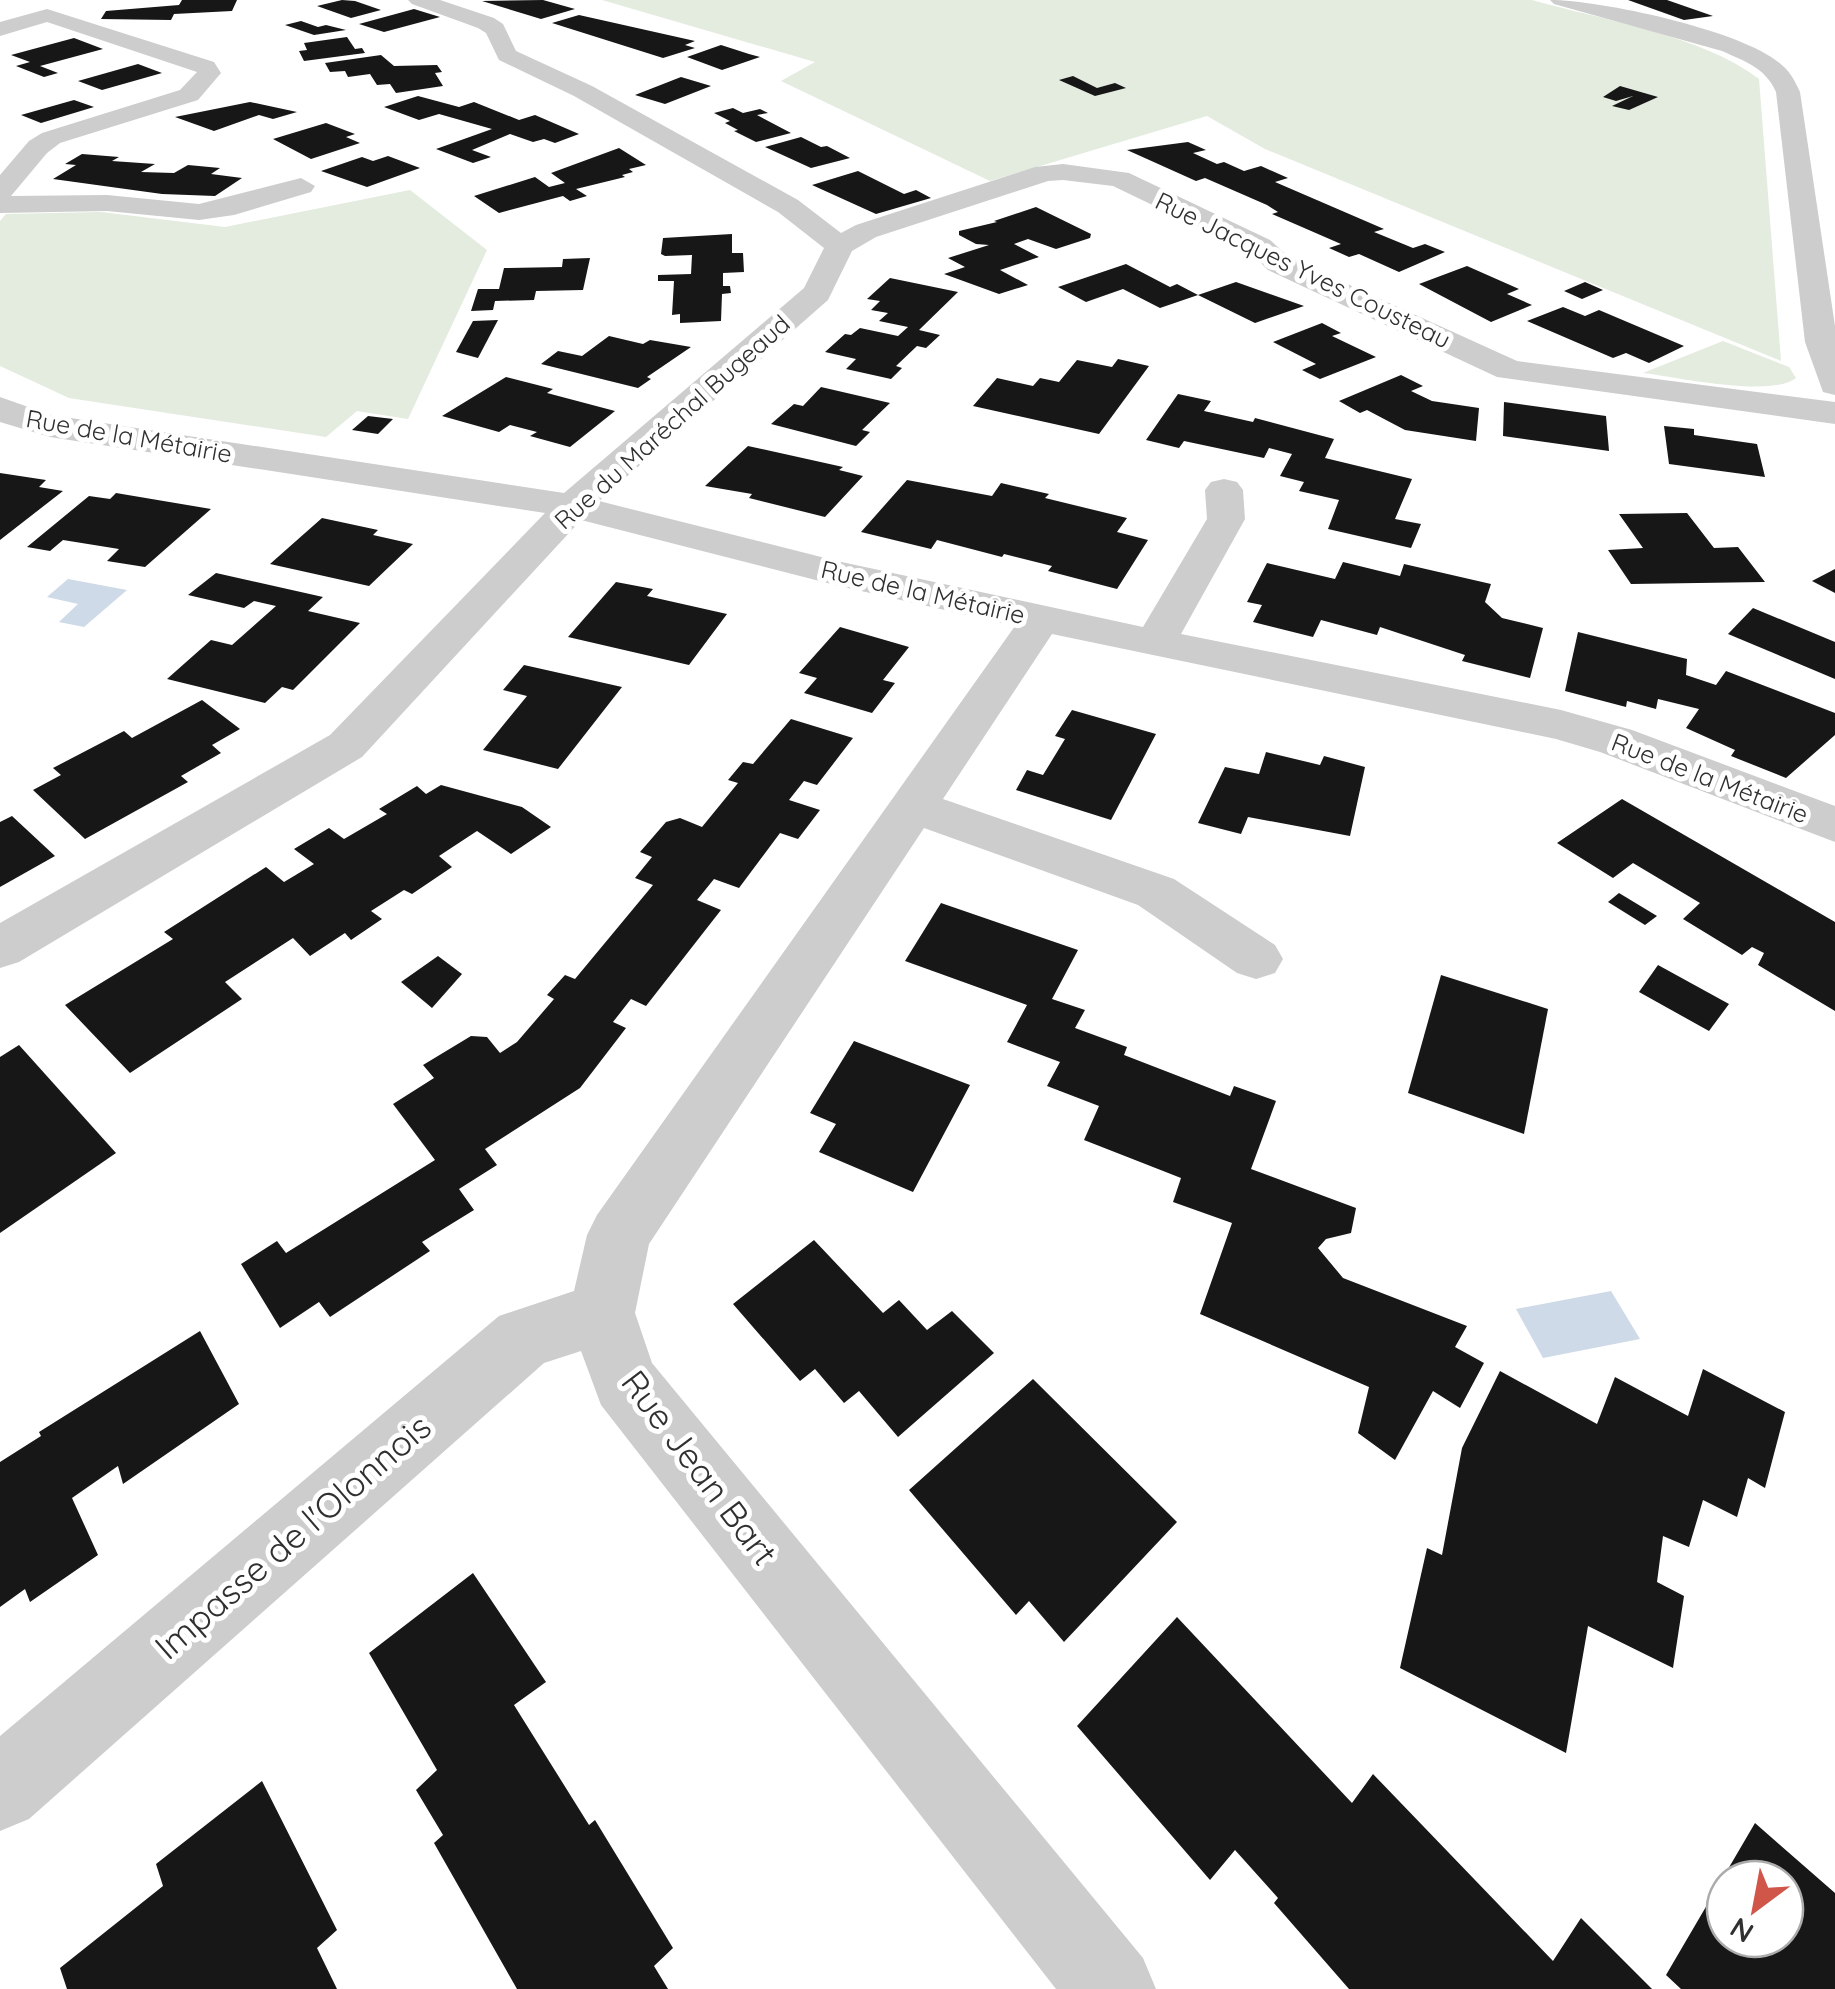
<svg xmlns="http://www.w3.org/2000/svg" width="1835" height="1989" font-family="Quicksand,sans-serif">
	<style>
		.green { fill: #e4ebdf }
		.water { fill: #cedae8 }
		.building { fill: #171717; fill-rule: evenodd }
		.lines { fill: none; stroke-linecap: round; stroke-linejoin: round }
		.minor { fill: #cdcdcd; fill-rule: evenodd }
		.labels { text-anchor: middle; stroke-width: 10; stroke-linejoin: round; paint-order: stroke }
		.far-street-label { font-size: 25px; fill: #303030; stroke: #fff }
		.near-street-label { font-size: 35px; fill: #303030; stroke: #fff }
	</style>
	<rect width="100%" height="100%" fill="#fff"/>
	<g class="green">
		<path d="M602,0H1532C1602,20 1702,35 1759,79L1781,361L1265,149L1207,116L990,181L781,81L815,62Z"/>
		<polygon points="410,190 487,250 408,419 357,411 326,437 69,398 0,366 0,221 6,214 101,212 225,227"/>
		<path d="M1723,341L1789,367L1796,378C1772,398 1676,377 1643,373Z"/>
	</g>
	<g class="water">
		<polygon points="68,579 127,590 84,627 59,622 78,604 47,597"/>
		<polygon points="1611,1291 1640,1339 1543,1358 1516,1309"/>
	</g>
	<g class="building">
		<polygon points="182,0 237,0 232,11 174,14 171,20 101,19 106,11 179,5"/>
		<polygon points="342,0 355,1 381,10 351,18 317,6"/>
		<polygon points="543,0 575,9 541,19 482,1"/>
		<polygon points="1628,0 1667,0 1713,16 1684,20"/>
		<polygon points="414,9 440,17 384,32 359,24"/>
		<polygon points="579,15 695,41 685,45 695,48 663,58 552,23"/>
		<polygon points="301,21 318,27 326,25 346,30 314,35 285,25"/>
		<polygon points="347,37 355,49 362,48 365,53 304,61 299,51 307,50 304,43"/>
		<polygon points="74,38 103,49 40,66 58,73 44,77 16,66 30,62 11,55"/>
		<polygon points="721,45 749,54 760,57 722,70 687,57"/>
		<polygon points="381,55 394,66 437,65 442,72 435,73 443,86 396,93 390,84 377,85 370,74 348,77 345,71 330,72 325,63"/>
		<polygon points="138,64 162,73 102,90 78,81"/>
		<polygon points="1073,76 1097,88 1115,83 1126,88 1095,96 1059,80"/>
		<polygon points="681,77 711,86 665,104 635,95"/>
		<polygon points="1620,86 1658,97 1629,110 1612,106 1633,96 1616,101 1603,97"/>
		<polygon points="418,96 459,107 474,102 519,120 535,115 579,134 555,143 544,139 533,142 510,134 472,150 491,157 473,163 436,149 492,129 439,114 419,120 384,107"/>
		<polygon points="74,100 94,107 41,123 21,115"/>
		<polygon points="250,102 297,112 273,119 259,115 214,131 175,117"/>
		<polygon points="733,108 743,113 760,109 768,113 757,115 791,133 756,142 734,131 738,130 725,123 730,121 714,113"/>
		<polygon points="326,123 355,134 346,137 360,143 311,159 273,139"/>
		<polygon points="801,137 821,147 827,146 850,158 811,168 765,147"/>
		<polygon points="1188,142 1206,150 1193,153 1217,164 1224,162 1244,171 1261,166 1288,178 1275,182 1384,229 1374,232 1413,248 1425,244 1445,252 1399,272 1359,254 1349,257 1329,248 1341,244 1272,214 1278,212 1267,205 1205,178 1196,181 1127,150"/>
		<polygon points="619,148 646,165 629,169 633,172 622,175 625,177 576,189 587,196 570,201 563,196 499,213 474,196 535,177 549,187 565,183 551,173"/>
		<polygon points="82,154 119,157 112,161 155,164 141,172 174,173 188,165 220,168 211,174 242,178 215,196 162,194 53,179 76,165 65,164"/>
		<polygon points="388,156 420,168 367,187 321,171 362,157 373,161"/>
		<polygon points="858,171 904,194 916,190 931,198 876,214 812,185"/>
		<polygon points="1036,207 1091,234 1090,238 1056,249 1028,239 1014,244 1039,257 1000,270 1028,285 999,294 944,274 965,267 948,258 989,245 976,244 959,235 959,231 997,222 994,221"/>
		<polygon points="732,234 732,253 743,253 744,272 723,273 723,286 730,286 731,293 722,294 721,321 680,323 680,314 672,315 674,281 658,281 658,275 691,274 692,255 665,256 661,254 663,238"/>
		<polygon points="590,258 583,290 536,291 534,300 495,301 493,310 471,311 478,289 499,289 504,268 562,267 563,259"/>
		<polygon points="1126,264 1170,287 1177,284 1198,295 1236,282 1304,306 1255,323 1198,295 1160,308 1123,289 1086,302 1058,287"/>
		<polygon points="1467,266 1519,289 1507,294 1532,305 1491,322 1419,284"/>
		<polygon points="890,278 958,292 919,330 940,335 926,348 917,346 896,366 902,368 891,379 846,369 856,359 825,352 845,334 851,335 860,328 898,336 908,327 879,321 888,313 871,310 880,301 867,299"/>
		<polygon points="1585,282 1603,290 1582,299 1564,291"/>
		<polygon points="1563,307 1585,316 1599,310 1684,346 1649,363 1626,353 1613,358 1527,321"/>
		<polygon points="498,320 478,358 456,352 473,321"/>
		<polygon points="1322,323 1341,333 1332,336 1376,357 1320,379 1302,370 1316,364 1273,342"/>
		<polygon points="609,336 643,344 650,340 691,347 647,377 651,379 638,388 541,364 558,351 582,356"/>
		<polygon points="1118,359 1149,366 1099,434 973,406 997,378 1033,386 1040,378 1059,382 1077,360 1112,367"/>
		<polygon points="1401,375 1423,386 1411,391 1432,401 1479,408 1476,441 1405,430 1367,410 1360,413 1339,401"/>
		<polygon points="506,377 553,389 547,393 615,411 570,447 530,436 537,432 510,425 499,432 442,416"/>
		<polygon points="821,387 890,403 862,430 870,432 856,446 771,424 794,404 803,406"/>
		<polygon points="1178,394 1211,401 1204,411 1253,422 1255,418 1334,439 1325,458 1412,479 1395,519 1421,524 1411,548 1328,529 1339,500 1299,491 1304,482 1280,476 1292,454 1269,448 1264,458 1184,441 1179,448 1146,440"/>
		<polygon points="1504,402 1606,416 1609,451 1503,436"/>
		<polygon points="368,416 393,419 378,434 352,430"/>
		<polygon points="1664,426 1694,429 1694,435 1757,444 1765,477 1669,464"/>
		<polygon points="748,446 843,467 839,470 863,476 825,517 749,498 752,494 705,486"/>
		<polygon points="0,473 46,480 39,487 63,491 0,540"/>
		<polygon points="907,480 992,496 1001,483 1049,494 1045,498 1127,518 1117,532 1148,540 1117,589 1048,571 1052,566 1004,554 1002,557 937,540 931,549 861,532"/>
		<polygon points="116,493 211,509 145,567 107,561 119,549 63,540 50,551 27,547 89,496 110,499"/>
		<polygon points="1687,513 1714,548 1738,547 1765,582 1631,584 1608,550 1643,548 1619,514"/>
		<polygon points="322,518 378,530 373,535 413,544 369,586 270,564"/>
		<polygon points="1343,562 1400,576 1404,564 1491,584 1485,602 1502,618 1543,628 1530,678 1462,661 1465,655 1380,627 1377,635 1321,620 1313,637 1253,622 1262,605 1247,602 1267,563 1335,579"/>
		<polygon points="1835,569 1835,593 1812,581"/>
		<polygon points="216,573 323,597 308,611 360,623 293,690 282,687 265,703 167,679 211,640 232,645 276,606 254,601 244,608 188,595"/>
		<polygon points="616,582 653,589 647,596 727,614 689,665 568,637"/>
		<polygon points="1753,608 1835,642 1835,679 1728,634"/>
		<polygon points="840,627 909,647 883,680 895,683 872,713 804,693 817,678 799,673"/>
		<polygon points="1578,632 1687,659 1686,675 1716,685 1726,671 1835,713 1835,735 1786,778 1731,756 1735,750 1686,728 1699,709 1658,699 1656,709 1627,701 1626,707 1565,691"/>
		<polygon points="524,665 622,687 558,769 483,750 527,696 503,690"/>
		<polygon points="202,700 240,729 212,745 221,753 181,776 188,782 85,839 33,790 61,775 53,768 124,731 132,738"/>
		<polygon points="1072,710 1156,734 1111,820 1016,790 1027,770 1043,775 1065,739 1055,736"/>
		<polygon points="791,719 853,738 817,785 804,781 789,800 820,810 798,839 780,833 739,888 714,879 697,900 721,910 646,1006 631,999 613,1022 626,1028 580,1088 485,1149 497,1165 459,1189 474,1210 422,1242 430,1251 330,1317 319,1302 280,1328 241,1264 277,1241 286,1253 435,1160 393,1104 434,1078 423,1065 471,1036 487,1037 500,1053 517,1042 554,999 547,995 565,975 575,979 653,885 635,878 652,857 640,852 666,822 680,818 702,827 738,783 728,780 743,762 753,764"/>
		<polygon points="1266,752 1320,765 1324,756 1365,767 1350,836 1248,817 1241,834 1198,823 1225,767 1259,774"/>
		<polygon points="441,785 522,807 551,827 511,854 477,831 439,856 452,867 412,894 404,890 371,911 382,919 351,940 345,933 310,956 293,938 225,982 242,999 130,1073 65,1005 173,939 164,932 266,867 284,882 314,864 294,849 329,828 344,839 387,814 379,809 417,786 426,794"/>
		<polygon points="1622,799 1835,922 1835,1011 1758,965 1764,953 1752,947 1742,955 1683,919 1700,903 1633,863 1613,878 1557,843"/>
		<polygon points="12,816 55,856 0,887 0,822"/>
		<polygon points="1619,893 1657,916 1645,925 1608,902"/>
		<polygon points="941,903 1078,950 1052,999 1085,1010 1075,1028 1127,1047 1124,1055 1230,1096 1234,1086 1276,1101 1251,1169 1356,1208 1351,1233 1326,1239 1318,1248 1343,1278 1467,1326 1455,1347 1484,1363 1460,1408 1433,1391 1395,1460 1358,1433 1369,1387 1200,1314 1232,1223 1173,1202 1181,1178 1084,1140 1099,1106 1047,1086 1060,1062 1007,1042 1027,1005 905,961"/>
		<polygon points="438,956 462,974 432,1008 401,982"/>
		<polygon points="1658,965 1729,1004 1709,1031 1639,992"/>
		<polygon points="1441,975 1548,1009 1524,1134 1408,1093"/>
		<polygon points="854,1041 970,1085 913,1192 819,1152 836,1124 810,1113"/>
		<polygon points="19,1045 116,1153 0,1233 0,1057"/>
		<polygon points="814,1240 883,1313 899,1300 927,1330 952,1311 994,1353 898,1437 859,1391 844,1403 815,1369 800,1381 733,1304"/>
		<polygon points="200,1331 239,1404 123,1484 118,1466 72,1498 98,1555 30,1602 25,1589 0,1607 0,1462 41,1436 39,1432"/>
		<polygon points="1703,1369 1785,1412 1765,1488 1748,1478 1737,1517 1703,1500 1689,1547 1663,1536 1657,1582 1684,1596 1673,1668 1588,1626 1566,1753 1400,1668 1427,1548 1442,1555 1462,1448 1500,1371 1597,1424 1615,1377 1688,1416"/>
		<polygon points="1033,1379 1177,1522 1064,1642 1029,1601 1016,1615 909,1490"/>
		<polygon points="473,1573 546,1682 514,1705 589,1825 595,1820 673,1948 654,1966 668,1989 517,1989 434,1843 443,1835 416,1790 437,1770 369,1653"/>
		<polygon points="1177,1617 1352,1803 1373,1774 1553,1961 1581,1918 1652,1989 1349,1989 1274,1903 1278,1898 1235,1850 1210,1880 1077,1726"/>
		<polygon points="262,1781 337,1930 317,1948 337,1989 67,1989 60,1968 163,1886 156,1864"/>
		<path d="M1755,1823L1835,1893V1989H1681L1666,1975ZM1725,1879H1785V1939H1725Z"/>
	</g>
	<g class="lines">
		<g class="minor">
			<polygon points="408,0 440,0 494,18 503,24 516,51 592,86 798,200 841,233 856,225 1035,167 1063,164 1129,173 1270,240 1290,258 1517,361 1835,402 1835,424 1497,377 1268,270 1250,252 1113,186 1063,180 1048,181 876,237 852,251 828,300 599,501 837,561 1143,627 1207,519 1205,490 1211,482 1224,479 1237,482 1243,490 1245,519 1181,634 1561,710 1632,730 1835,806 1835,842 1600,752 1556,739 1052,634 943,799 1174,879 1275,945 1283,959 1275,973 1256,979 1237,973 1138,905 924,828 649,1244 635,1313 652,1363 1143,1958 1156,1989 1056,1989 601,1405 581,1351 544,1363 29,1819 0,1831 0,1736 499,1316 574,1291 587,1235 597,1215 1015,626 835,585 581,520 362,757 19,962 0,968 0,923 330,735 545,513 50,437 0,422 0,397 51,415 564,493 804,288 824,248 778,212 574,96 499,60 486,33 478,28 412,4"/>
			<path d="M1550,0C1601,0 1747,31 1783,66C1791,73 1796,83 1800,92L1835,326V395L1823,392L1805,342L1776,92C1766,68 1744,61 1722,51L1554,4Z"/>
			<polygon points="47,9 214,62 221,73 198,100 60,143 47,153 11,196 107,195 199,204 301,178 315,186 311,192 234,215 199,220 107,211 0,213 0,175 29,141 42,133 180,90 197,72 47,22 0,36 0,22"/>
		</g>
	</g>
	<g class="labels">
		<g class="far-street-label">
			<text transform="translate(1303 270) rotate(26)" y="9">Rue Jacques Yves Cousteau</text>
			<text transform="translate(672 422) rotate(-42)" y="9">Rue du Maréchal Bugeaud</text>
			<text transform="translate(129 436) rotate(10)" y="9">Rue de la Métairie</text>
			<text transform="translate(923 592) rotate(13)" y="9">Rue de la Métairie</text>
			<text transform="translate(1710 778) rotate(21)" y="9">Rue de la Métairie</text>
		</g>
		<g class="near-street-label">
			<text transform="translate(699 1468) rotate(53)" y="12">Rue Jean Bart</text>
			<text transform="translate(293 1537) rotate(-41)" y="12">Impasse de l'Olonnois</text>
		</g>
	</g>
	<g transform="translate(1755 1909) rotate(212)"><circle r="48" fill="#ffffff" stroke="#acacac" stroke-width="2.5"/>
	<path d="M0-8L18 38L0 25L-18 38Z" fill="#d05649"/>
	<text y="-15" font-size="28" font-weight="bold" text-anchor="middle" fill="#303030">N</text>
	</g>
</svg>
